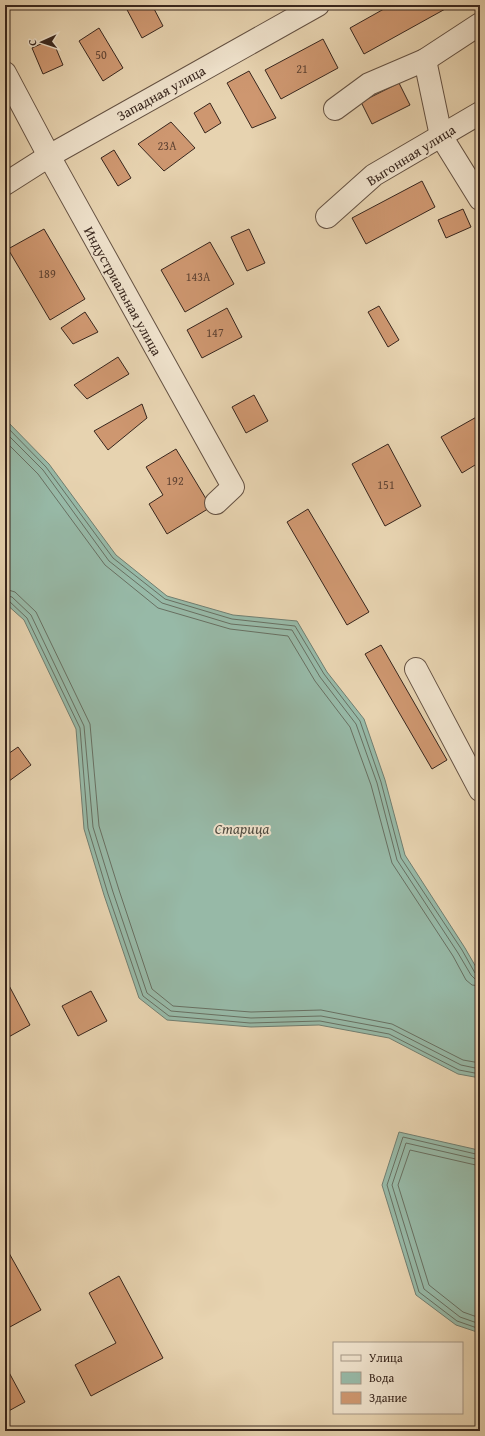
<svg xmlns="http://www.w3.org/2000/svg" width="485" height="1436" font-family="'Gentium Book Plus',serif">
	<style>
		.water { fill: #97b9a7; stroke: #717e70 }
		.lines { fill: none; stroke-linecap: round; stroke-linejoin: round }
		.shore { stroke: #687062; stroke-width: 1 }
		.building { fill: #ce9770; stroke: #38261d }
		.minor-casing { stroke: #645142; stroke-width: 24 }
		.minor { stroke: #efe2cc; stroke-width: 22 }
		.labels { text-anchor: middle; stroke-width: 4; stroke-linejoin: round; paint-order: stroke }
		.number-label { font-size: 12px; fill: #5e4232 }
		.street-label { font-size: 14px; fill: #38261d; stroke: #efe2cc }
		.water-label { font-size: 15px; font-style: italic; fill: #504b40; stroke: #efe2cc }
	</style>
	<rect width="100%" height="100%" fill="#e7d3b0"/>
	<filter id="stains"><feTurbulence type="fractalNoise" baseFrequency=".005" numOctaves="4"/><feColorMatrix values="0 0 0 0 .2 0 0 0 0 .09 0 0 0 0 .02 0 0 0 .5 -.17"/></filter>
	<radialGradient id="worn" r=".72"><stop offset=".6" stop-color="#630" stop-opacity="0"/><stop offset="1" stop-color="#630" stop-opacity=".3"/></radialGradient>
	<g class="water">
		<polygon points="5,419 49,464 116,555 167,596 233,615 297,621 327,672 364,719 385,780 405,855 465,948 480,974 480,1078 458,1074 389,1038 319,1025 251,1027 167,1020 139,998 104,895 84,829 76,729 24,620 5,603"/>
		<polygon points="399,1132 474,1149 480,1152 480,1333 456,1325 416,1295 382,1185"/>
	</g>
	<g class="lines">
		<g class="shore">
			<polyline points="5,425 46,467 113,558 165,599 232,619 295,626 324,674 360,721 381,782 401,858 462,950 475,973 480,975"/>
			<polyline points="5,432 43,470 109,561 162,603 231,624 292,630 320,677 356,724 377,783 397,860 458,953 471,975 475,979 480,980"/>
			<polyline points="5,441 38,474 105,565 158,608 230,629 288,636 315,681 350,727 371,785 392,863 453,956 466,980 472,985 480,986"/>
			<polyline points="5,589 15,592 36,612 90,724 99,826 119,890 152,989 173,1006 251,1012 321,1010 392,1024 463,1060 480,1063"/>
			<polyline points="5,595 12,597 31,615 84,726 93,827 113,892 147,993 171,1011 251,1018 321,1016 391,1029 461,1065 480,1069"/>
			<polyline points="5,600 9,601 27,618 80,728 88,828 108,894 143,996 169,1016 250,1023 320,1021 389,1034 459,1070 480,1074"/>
			<polyline points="480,1155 403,1137 387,1185 419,1292 457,1321 480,1329"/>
			<polyline points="480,1160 406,1143 392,1185 424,1289 460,1317 480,1324"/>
			<polyline points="480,1166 410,1150 398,1185 429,1285 463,1312 480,1318"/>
		</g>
	</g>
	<g class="building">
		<polygon points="126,5 152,5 163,26 142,38 125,6"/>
		<polygon points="391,5 445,5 447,8 364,54 350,28"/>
		<polygon points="99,28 123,68 103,81 79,41"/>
		<polygon points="52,39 63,65 43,74 32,48"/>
		<polygon points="323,39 338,68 281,99 265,70"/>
		<polygon points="249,71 276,118 252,128 227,83"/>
		<polygon points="399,83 410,105 372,124 361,102"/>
		<polygon points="210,103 221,123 205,133 194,113"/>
		<polygon points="171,122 195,148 164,171 138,144"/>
		<polygon points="114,150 131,178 118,186 101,158"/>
		<polygon points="422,181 435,207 366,244 352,218"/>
		<polygon points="463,209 471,227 446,238 438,220"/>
		<polygon points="44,229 85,299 50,320 8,249"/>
		<polygon points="249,229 265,263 247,271 231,237"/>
		<polygon points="210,242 234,284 185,312 161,270"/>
		<polygon points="379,306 399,340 388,347 368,312"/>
		<polygon points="227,308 242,337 202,358 187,330"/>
		<polygon points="85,312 98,332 73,344 61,328"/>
		<polygon points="118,357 129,374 87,399 74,385"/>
		<polygon points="254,395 268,421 246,433 232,407"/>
		<polygon points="142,404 147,418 108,450 94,431"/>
		<polygon points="480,415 480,462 462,473 441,437"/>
		<polygon points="388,444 421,506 385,526 352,464"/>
		<polygon points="176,449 211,507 167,534 149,504 163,495 146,467"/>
		<polygon points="308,509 369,612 347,625 287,522"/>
		<polygon points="381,645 447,760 432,769 365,654"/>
		<polygon points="18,747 31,765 5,784 5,756"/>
		<polygon points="5,978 30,1025 5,1039"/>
		<polygon points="91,991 107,1021 78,1036 62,1006"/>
		<polygon points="5,1246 41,1310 8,1328 5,1323"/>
		<polygon points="119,1276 163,1358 91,1396 75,1365 116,1343 89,1293"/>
		<polygon points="5,1365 25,1402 5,1413"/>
	</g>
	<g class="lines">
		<defs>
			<g id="minor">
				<polyline points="425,60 441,136 480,199"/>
				<polyline points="5,73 49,156 233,487 216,503"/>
				<polyline points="335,109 369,84 425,60 480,24"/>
				<polyline points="5,184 49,156 318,5"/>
				<polyline points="327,217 374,175 480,113"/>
				<polyline points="416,669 480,790"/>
			</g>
		</defs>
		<use href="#minor" class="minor-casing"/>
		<use href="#minor" class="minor"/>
	</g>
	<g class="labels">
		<g class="number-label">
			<text x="101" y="59">50</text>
			<text x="302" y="73">21</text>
			<text x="167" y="150">23А</text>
			<text x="47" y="278">189</text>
			<text x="198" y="281">143А</text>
			<text x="215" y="337">147</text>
			<text x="175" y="485">192</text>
			<text x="386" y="489">151</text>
		</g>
		<g class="street-label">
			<text transform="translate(161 93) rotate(-29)" y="5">Западная улица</text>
			<text transform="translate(411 155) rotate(-32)" y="5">Выгонная улица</text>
			<text transform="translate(123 291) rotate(61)" y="5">Индустриальная улица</text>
		</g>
		<g class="water-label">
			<text x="242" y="834">Старица</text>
		</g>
	</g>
	<rect width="485" height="1436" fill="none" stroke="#e7d3b0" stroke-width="20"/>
	<rect x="6" y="6" width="473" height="1424" fill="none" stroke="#38261d" stroke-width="2"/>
	<rect x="10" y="10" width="465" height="1416" fill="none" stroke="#38261d"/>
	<rect x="333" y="1342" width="130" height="72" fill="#efe2cc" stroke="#a69786"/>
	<rect x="341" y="1355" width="20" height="6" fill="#efe2cc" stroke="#a69786"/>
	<text x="369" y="1362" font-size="12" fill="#38261d">Улица</text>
	<rect x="341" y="1372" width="20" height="12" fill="#97b9a7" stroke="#a69786"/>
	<text x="369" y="1382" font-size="12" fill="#38261d">Вода</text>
	<rect x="341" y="1392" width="20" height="12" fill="#ce9770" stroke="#a69786"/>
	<text x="369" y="1402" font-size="12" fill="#38261d">Здание</text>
	<g transform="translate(42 42) rotate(267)" stroke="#efe2cc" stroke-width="3" paint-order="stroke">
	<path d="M0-3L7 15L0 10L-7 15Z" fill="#38261d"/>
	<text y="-6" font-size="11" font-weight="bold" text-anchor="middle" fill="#38261d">С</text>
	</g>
	<rect width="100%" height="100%" filter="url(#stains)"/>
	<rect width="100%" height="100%" fill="url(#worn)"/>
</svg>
